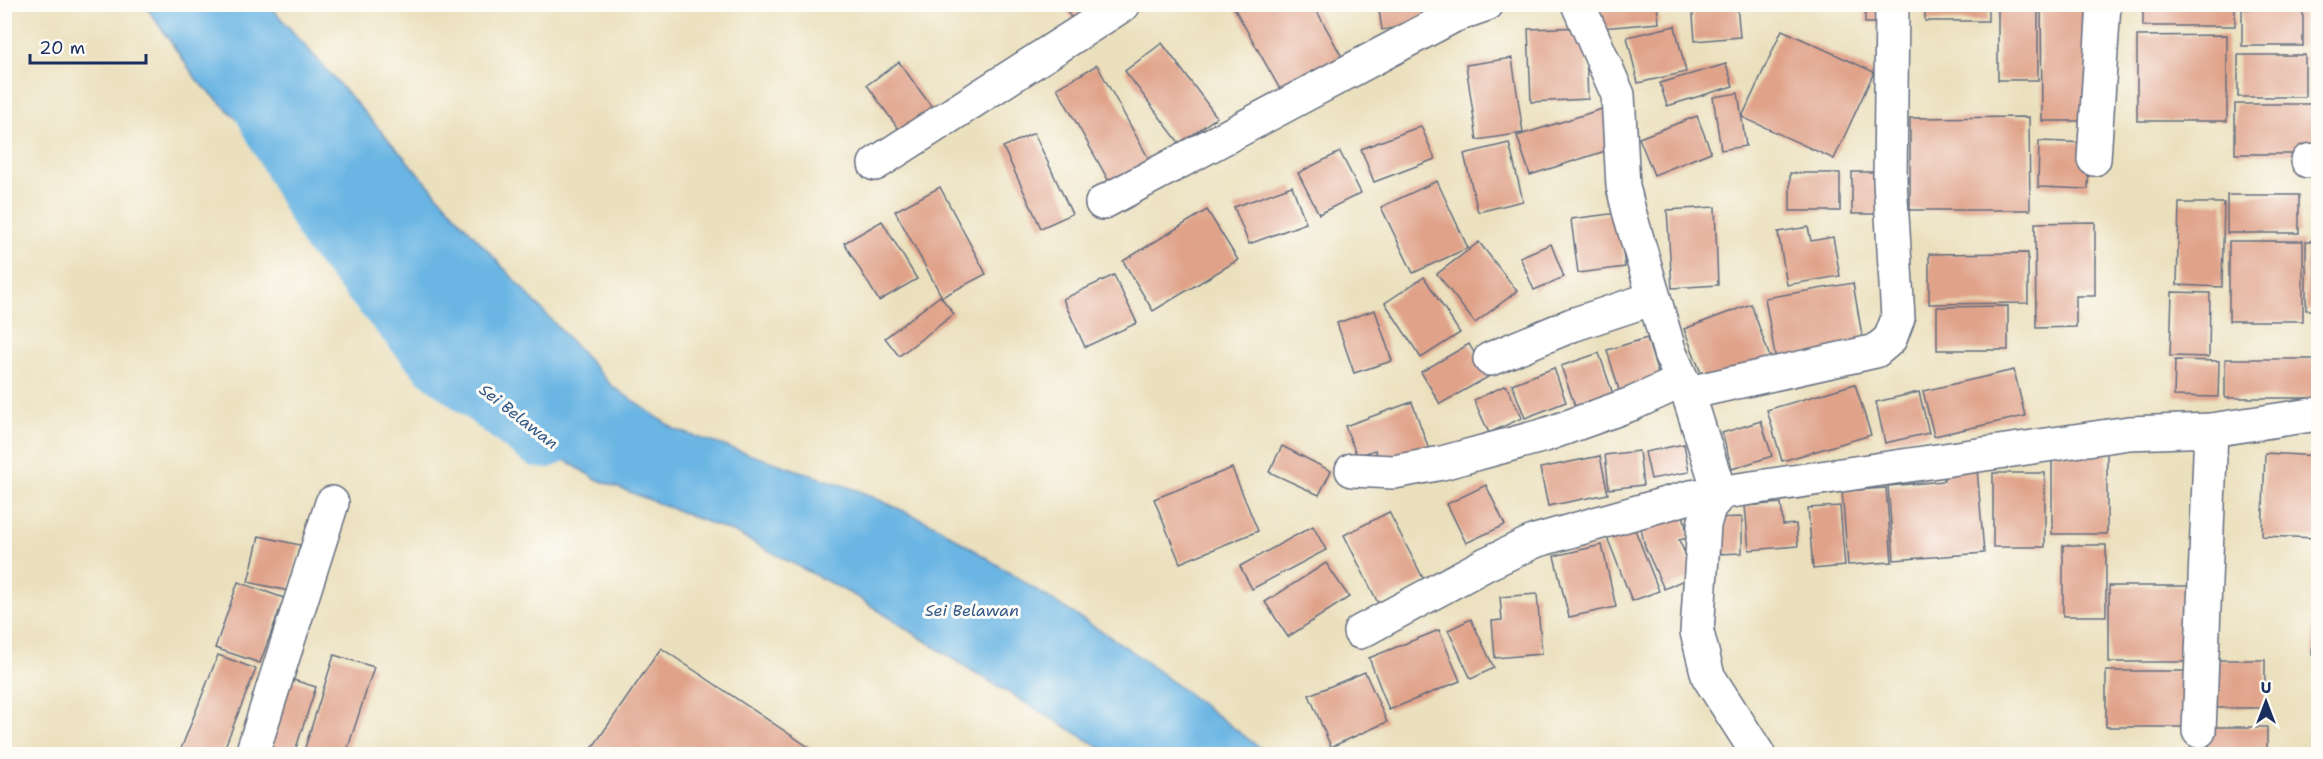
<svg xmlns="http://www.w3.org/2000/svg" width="2323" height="759" font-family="'Shantell Sans',sans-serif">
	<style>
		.water { fill: #6ab5e3; stroke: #4272a0; stroke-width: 1.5 }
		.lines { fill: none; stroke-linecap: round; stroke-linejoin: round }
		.river { stroke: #6ab5e3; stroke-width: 69 }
		.building { fill: #e0a38a }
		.street-casing { stroke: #646d7f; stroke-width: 36 }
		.street { stroke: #fff; stroke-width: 33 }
		.labels { text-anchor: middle; stroke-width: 6; stroke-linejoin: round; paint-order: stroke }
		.water-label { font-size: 16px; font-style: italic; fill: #335786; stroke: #fdfcf7 }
	</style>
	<rect width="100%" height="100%" fill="#fdfcf7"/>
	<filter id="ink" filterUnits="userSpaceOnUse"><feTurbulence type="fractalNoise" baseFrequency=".0167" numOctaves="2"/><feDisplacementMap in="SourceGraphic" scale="12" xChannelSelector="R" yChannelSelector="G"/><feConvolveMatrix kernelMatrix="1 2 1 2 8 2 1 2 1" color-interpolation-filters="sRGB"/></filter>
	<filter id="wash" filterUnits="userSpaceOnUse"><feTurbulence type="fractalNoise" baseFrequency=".008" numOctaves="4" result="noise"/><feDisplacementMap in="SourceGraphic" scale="24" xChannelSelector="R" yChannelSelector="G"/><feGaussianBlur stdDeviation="1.35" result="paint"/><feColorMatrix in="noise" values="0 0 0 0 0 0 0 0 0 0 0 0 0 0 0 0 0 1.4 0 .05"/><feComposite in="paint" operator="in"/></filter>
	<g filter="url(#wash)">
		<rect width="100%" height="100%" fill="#ebe0bd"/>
		<polygon class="water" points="145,5 269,5 458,218 612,386 676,430 857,490 935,525 1129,649 1268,754 1111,754 966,667 859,598 735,533 596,479 533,441 471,380 332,212 197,80"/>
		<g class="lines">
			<polyline class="river" points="199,4 254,79 332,227 442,356 543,434"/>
		</g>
		<g id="blocks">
			<g class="building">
				<polygon points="1062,4 1114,4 1078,28"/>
				<polygon points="1232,4 1313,4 1342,57 1281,91"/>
				<polygon points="1378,4 1442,4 1444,19 1382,30"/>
				<polygon points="1599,4 1657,4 1659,23 1601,28"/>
				<polygon points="1692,4 1737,4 1740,37 1695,41"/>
				<rect x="1865" y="4" width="22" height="19"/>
				<rect x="1925" y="4" width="63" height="17"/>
				<rect x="1998" y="4" width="40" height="76"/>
				<polygon points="2041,4 2087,4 2088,121 2042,121"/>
				<rect x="2143" y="4" width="92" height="22"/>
				<rect x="2242" y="9" width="61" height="37"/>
				<polygon points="1675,26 1686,72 1638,83 1627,37"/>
				<polygon points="1585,27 1588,99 1531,102 1528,29"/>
				<polygon points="1782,30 1874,72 1834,159 1742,117"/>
				<polygon points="2227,35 2227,121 2137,121 2137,36"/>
				<polygon points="1162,43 1217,117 1180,144 1125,71"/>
				<rect x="2238" y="55" width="67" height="42"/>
				<polygon points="1512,58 1523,133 1477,140 1466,65"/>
				<polygon points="899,62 937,114 904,137 867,85"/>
				<polygon points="1726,64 1733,86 1667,106 1660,83"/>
				<polygon points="1097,65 1151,163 1111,185 1057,88"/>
				<polygon points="1738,93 1746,146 1721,150 1713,97"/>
				<rect x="2235" y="104" width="83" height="50"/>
				<polygon points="1605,108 1618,147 1530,175 1517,136"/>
				<polygon points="1697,116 1711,152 1654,175 1639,138"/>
				<polygon points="2029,117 2030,210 1910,210 1910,118"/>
				<polygon points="1421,126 1435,159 1374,182 1361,149"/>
				<polygon points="1034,133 1072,214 1041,228 1003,147"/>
				<polygon points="2039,141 2090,143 2088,189 2038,187"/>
				<polygon points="1509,143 1523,201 1478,212 1464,154"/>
				<polygon points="1340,152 1361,193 1319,214 1298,173"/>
				<rect x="1852" y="172" width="35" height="42"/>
				<rect x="1790" y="173" width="50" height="38"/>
				<polygon points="1437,181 1468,248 1413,273 1381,207"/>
				<polygon points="1292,186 1306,223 1249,244 1234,207"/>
				<polygon points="940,187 986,274 942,297 895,211"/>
				<rect x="2227" y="195" width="72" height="38"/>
				<polygon points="2179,203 2224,203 2222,287 2177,285"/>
				<polygon points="1715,207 1718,285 1672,288 1667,210"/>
				<polygon points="1207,210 1238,260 1153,311 1123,261"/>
				<polygon points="1618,213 1625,267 1578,273 1571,219"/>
				<polygon points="882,221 917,279 879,301 844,243"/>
				<polygon points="2095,222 2095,296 2076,296 2076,327 2036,328 2035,223"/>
				<polygon points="1808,227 1811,241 1833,237 1840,276 1787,285 1778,232"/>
				<rect x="2229" y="241" width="74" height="80"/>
				<rect x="2306" y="241" width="12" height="69"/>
				<polygon points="1479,242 1517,291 1475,323 1437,274"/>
				<polygon points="1551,244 1564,277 1534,290 1520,257"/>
				<polygon points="2028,253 2028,303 1929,304 1929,254"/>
				<polygon points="1114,275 1137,323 1085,347 1063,299"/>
				<polygon points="1424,277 1460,333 1421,358 1385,303"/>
				<polygon points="1853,283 1864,347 1776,361 1765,298"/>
				<polygon points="2172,292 2210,293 2209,357 2170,356"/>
				<polygon points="940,296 954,314 899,356 885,338"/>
				<polygon points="1751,304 1772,363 1706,386 1684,329"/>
				<polygon points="2008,306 2008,350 1937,350 1937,307"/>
				<polygon points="1375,310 1392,361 1354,373 1337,323"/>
				<polygon points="1647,338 1661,384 1621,397 1607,350"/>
				<polygon points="1469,344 1488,377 1440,404 1421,372"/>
				<polygon points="1599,353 1614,397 1576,409 1561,366"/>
				<rect x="2225" y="359" width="93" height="39"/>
				<polygon points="2175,360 2219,361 2218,397 2174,396"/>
				<polygon points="1554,368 1566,402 1525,418 1512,384"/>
				<polygon points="2014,370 2025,416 1934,436 1923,391"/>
				<polygon points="1855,384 1871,435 1782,461 1767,410"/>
				<polygon points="1506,385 1522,418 1489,433 1474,400"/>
				<polygon points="1919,392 1929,433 1885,443 1876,402"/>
				<polygon points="1412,402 1430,452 1382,469 1375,450 1357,456 1345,426"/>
				<polygon points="1761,421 1772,456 1732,469 1722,433"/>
				<polygon points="1684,444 1689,472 1651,479 1645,452"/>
				<polygon points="1282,446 1331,471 1319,495 1269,472"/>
				<polygon points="1639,451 1643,485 1609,489 1605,455"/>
				<rect x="2052" y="452" width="55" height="82"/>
				<polygon points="2265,453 2318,456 2317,538 2262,536"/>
				<polygon points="1600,456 1608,494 1548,506 1540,468"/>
				<polygon points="1232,468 1258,531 1180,563 1154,499"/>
				<polygon points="1977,468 1984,553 1894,560 1888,486 1944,481 1944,471"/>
				<rect x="1993" y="473" width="52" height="74"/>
				<polygon points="1486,485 1505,525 1466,543 1447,504"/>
				<polygon points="1886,488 1892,562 1848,565 1842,491"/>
				<polygon points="1781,503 1783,525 1796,524 1798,546 1749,550 1745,506"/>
				<polygon points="1840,506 1845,566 1813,569 1808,508"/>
				<polygon points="1389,512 1424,580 1378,603 1344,535"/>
				<polygon points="1683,513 1688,538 1679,540 1695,575 1664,589 1645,547 1640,524"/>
				<polygon points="1742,517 1742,553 1716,554 1715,518"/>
				<polygon points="1313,526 1326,550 1252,589 1240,566"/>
				<polygon points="1634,527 1659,591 1632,601 1607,537"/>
				<polygon points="259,536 300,545 289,591 248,582"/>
				<polygon points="1602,545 1616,607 1569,617 1554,556"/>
				<rect x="2063" y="545" width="43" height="71"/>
				<polygon points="1326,563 1349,597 1288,637 1265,602"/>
				<polygon points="238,582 284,598 260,663 215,648"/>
				<rect x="2109" y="586" width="82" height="76"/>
				<polygon points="1537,594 1542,654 1495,658 1492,621 1502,620 1500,597"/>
				<polygon points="2314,605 2318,605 2318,655 2312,655"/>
				<polygon points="1471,619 1494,668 1471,679 1448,630"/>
				<polygon points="1439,630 1460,681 1389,710 1369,658"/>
				<polygon points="661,648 819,754 588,754"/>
				<polygon points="218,655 256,669 222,754 179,754"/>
				<polygon points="334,655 374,667 346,754 303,754"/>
				<rect x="2217" y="660" width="48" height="48"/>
				<rect x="2106" y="671" width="86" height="56"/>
				<polygon points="1365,672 1387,722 1331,747 1309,695"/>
				<polygon points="287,678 316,687 294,754 262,754"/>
				<rect x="2209" y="727" width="58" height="24"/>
			</g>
		</g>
	</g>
	<g filter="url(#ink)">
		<use href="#blocks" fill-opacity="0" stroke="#646d7f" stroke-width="1.5"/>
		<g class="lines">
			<defs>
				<g id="street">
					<polyline points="1578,4 1618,95 1623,186 1629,211 1670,353 1688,393 1876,351 1890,339 1898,318 1890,181 1892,4"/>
					<polyline points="2094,159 2104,4"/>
					<polyline points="2308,161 2318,160"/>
					<polyline points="875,164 1124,4"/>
					<polyline points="1102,203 1453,16 1487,4"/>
					<polyline points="1490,359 1572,325 1654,298"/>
					<polyline points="1688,393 1720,494"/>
					<polyline points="1352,470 1394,472 1442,463 1545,435 1634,403 1682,381"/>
					<polyline points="1720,494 1709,507 1704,525 1697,632 1708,676 1758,754"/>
					<polyline points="1360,632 1486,564 1535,541 1690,497 2129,433 2211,430 2318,414"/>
					<polyline points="2199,731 2211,430"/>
					<polyline points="252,754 332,503"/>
				</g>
			</defs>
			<use href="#street" class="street-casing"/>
			<use href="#street" class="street"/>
		</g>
	</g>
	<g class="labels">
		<g class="water-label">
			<text transform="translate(519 416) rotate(38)" y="6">Sei Belawan</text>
			<text x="972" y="616">Sei Belawan</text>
		</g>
	</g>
	<rect width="2323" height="759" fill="none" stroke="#fdfcf7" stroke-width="24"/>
	<g transform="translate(2266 702)" stroke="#fdfcf7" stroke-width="4.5" paint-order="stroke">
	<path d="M0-4.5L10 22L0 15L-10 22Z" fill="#1b2f5e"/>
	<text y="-9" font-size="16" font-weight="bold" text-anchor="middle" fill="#1b2f5e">U</text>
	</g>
	<path d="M30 54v9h116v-9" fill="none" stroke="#1b2f5e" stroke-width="3"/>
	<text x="39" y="54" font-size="18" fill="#1b2f5e" stroke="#fdfcf7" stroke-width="4.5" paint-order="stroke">20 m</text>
</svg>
